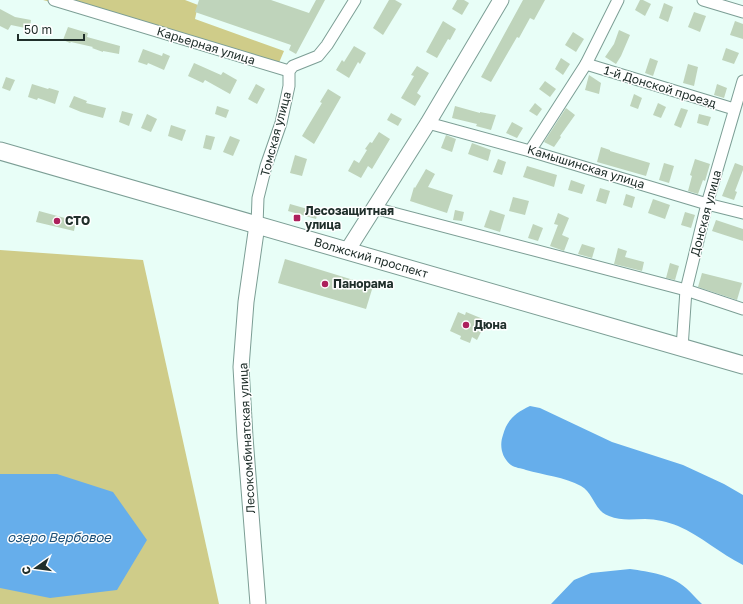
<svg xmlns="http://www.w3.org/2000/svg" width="743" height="604" font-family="'Golos Text',sans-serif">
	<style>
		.green { fill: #cfcc89 }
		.water { fill: #66aeeb }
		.building { fill: #bfd4bb }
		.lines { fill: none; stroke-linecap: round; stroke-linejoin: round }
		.street-casing { stroke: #7c9e95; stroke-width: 13 }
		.secondary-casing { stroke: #7c9e95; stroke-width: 17 }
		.primary-casing { stroke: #7c9e95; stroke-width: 19 }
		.street { stroke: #fff; stroke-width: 11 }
		.secondary { stroke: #fff; stroke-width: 15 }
		.primary { stroke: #fff; stroke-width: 17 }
		.poi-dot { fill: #ad205c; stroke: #fff; stroke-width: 1.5 }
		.labels { text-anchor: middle; stroke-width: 3; stroke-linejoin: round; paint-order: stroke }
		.street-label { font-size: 12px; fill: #202f2b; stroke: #fff }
		.poi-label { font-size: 12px; font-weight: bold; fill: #202f2b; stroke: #fff; text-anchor: start }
		.water-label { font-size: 13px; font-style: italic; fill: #1b4f77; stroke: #fff }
	</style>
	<rect width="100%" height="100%" fill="#e8fef7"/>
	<g class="green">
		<polygon points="43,0 185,0 198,5 195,19 284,51 278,65"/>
		<polygon points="0,250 143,260 219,604 0,604"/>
	</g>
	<g class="water">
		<path d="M530,406L540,408L612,442L683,465L724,484L743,495V565C721,554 701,536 678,526C668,522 656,519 645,519C633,519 621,521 609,516C594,511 594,493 581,486C565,477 543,475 526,470C521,468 515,468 511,465C502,458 499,446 503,435C507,420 515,413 530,406Z"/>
		<polygon points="0,474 57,474 113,492 147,540 117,590 50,598 0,588"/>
		<path d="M630,569C650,572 670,574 686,588C692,593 696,599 702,604H551L574,580L591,573Z"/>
	</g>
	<g class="building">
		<polygon points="199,0 271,0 309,13 316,0 325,0 296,54 289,50 291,45 195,12"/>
		<polygon points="389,0 395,0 402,4 383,35 373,28"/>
		<polygon points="457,0 464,0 469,3 462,15 452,9"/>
		<polygon points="523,0 545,0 534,20 530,18 519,38 517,37 491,82 481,77"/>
		<polygon points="640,0 643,0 651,4 645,16 635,10"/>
		<polygon points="664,3 673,7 668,22 659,18"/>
		<polygon points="0,9 15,17 31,20 30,29 11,25 8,30 0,26"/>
		<polygon points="694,12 706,16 700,32 688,27"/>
		<polygon points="443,21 456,29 450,40 448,39 437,58 426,52"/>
		<polygon points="735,21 743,24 743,39 730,35"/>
		<polygon points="68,27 88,33 87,37 120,46 119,54 103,51 103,52 92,48 93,47 71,42 70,43 63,40"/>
		<polygon points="619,30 630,35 621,56 616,64 605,57 614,44"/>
		<polygon points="573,32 584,39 576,52 565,45"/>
		<polygon points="354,46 366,53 360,64 358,62 349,78 336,70 342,60 344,62"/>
		<polygon points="726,48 739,53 734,64 722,60"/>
		<polygon points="143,49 162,56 163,53 170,56 164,70 148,63 147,65 138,62"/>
		<polygon points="561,58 570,64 563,75 555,69"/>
		<polygon points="650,58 658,61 653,76 645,73"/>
		<polygon points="194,63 221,75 223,72 237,80 230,94 205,80 203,83 188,76"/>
		<polygon points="688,64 698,67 694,86 683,83"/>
		<polygon points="417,66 429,73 417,93 421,96 415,106 401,98 414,76 411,75"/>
		<polygon points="589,75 601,83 599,94 585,90"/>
		<polygon points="6,77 15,80 10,91 2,88"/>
		<polygon points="545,81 556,89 550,97 539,89"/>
		<polygon points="32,84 48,89 49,88 59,91 55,104 38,98 37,100 28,97"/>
		<polygon points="256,84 265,89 257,104 248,99"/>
		<polygon points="717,84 727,88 724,98 714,95"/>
		<polygon points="328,89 341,97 314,144 302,136 322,103 320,102"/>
		<polygon points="634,94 642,98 638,109 630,106"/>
		<polygon points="74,96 87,101 86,103 106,108 103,118 81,112 69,107"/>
		<polygon points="535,103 542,109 537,116 529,111"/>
		<polygon points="658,103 666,107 661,118 653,115"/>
		<polygon points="217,106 229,110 226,118 215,114"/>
		<polygon points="455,106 480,113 480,112 496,115 491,130 476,126 477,124 452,118"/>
		<polygon points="566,108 575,115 560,136 561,137 554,147 544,142"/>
		<polygon points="681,108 688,110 681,128 674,125"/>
		<polygon points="122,111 133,114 129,126 119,122"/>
		<polygon points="391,113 402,119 398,126 387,120"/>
		<polygon points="147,114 157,119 151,132 141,128"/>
		<polygon points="699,114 711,117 708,126 697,123"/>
		<polygon points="512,122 523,128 517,138 506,133"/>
		<polygon points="171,125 186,130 182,141 168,136"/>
		<polygon points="379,132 390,139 372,169 368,166 361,178 348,171 354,160 359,163 367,150 365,149 370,142 372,143"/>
		<polygon points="206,135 215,137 211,150 203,148"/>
		<polygon points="446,135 456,139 452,152 441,148"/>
		<polygon points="230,136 240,140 233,156 223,152"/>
		<polygon points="472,143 491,150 488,161 468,154"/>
		<polygon points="601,147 610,150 610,151 650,163 646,176 597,162"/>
		<polygon points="295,155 307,159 302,176 290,173"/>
		<polygon points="498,159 506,162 502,175 493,172"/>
		<polygon points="695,159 710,164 705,181 703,180 698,194 688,191 692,176 690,175"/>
		<polygon points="664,163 674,166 669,183 659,180"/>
		<polygon points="735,163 743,166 743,170 735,191 737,192 734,200 722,196"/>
		<polygon points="527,166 557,175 554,187 523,177"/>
		<polygon points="426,169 435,174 428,187 453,195 447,213 410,201 414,187 415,188"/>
		<polygon points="571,180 585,185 582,194 568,190"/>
		<polygon points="600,188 610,191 606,204 596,201"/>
		<polygon points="626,194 635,197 632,208 623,205"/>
		<polygon points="513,197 529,201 525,215 509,211"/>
		<polygon points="653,199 670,205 665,219 648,213"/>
		<polygon points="290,204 318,212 316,219 288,211"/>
		<polygon points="455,210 464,212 462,221 453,220"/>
		<polygon points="490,210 505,215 500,232 484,227"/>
		<polygon points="39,211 76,221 74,231 36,222"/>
		<polygon points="685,212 695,215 691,228 681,225"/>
		<polygon points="558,213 569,218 562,235 569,238 564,251 550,246 558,225 554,224"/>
		<polygon points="716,220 743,229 743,241 712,231"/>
		<polygon points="533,224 543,228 538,241 528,238"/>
		<polygon points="582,244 595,248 592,258 578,254"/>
		<polygon points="618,248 627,251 625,257 644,262 642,271 614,264"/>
		<polygon points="285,259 373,286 366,309 278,283"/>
		<polygon points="670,263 679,266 675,280 666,278"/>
		<polygon points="702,273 742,283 737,300 698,287"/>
		<polygon points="458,312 465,315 466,312 483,319 478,331 481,332 477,340 472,337 470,343 460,339 461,336 450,331"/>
	</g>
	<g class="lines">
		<defs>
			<g id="street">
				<polyline points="54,0 289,71"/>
				<polyline points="703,0 743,12"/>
				<polyline points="586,64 734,109"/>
				<polyline points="428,123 530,151 707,204 743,213"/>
				<polyline points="530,151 586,64 618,0"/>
				<polyline points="374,208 686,290 743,309"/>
				<polyline points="257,225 258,198 266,166 281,123 289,86 289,71 293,66 318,56 327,45 355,0"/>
				<polyline points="682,348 686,290 707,204 743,81"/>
			</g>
			<g id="secondary">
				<polyline points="257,225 246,302 241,367 245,437 258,604"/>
				<polyline points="347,251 428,123 501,0"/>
			</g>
			<polyline id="primary" points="0,151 743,365"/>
		</defs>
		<use href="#street" class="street-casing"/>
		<use href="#secondary" class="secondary-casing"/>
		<use href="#primary" class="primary-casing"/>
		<use href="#street" class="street"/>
		<use href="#secondary" class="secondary"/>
		<use href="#primary" class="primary"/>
	</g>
	<g class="poi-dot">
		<rect x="293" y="214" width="8" height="8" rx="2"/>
		<circle cx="57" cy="221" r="4"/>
		<circle cx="325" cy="284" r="4"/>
		<circle cx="466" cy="325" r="4"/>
	</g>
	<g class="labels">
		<g class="street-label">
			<text transform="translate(206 46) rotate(17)" y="4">Карьерная улица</text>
			<text transform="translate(660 87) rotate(17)" y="4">1-й Донской проезд</text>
			<text transform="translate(276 134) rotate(-75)" y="4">Томская улица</text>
			<text transform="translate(586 167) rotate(17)" y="4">Камышинская улица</text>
			<text transform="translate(706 213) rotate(-75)" y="4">Донская улица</text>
			<text transform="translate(371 258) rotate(16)" y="4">Волжский проспект</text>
			<text transform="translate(247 438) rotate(-93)" y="4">Лесокомбинатская улица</text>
		</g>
		<g class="poi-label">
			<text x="305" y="215">Лесозащитная<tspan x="305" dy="14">улица</tspan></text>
			<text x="65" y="225">СТО</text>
			<text x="333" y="288">Панорама</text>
			<text x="474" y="329">Дюна</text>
		</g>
		<g class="water-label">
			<text x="59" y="542">озеро Вербовое</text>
		</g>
	</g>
	<g transform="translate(36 568) rotate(256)" stroke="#ffffff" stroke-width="3" paint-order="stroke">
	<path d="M0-3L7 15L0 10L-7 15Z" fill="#202f2b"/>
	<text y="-6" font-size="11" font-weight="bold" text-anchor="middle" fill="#202f2b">С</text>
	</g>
	<path d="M18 34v6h66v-6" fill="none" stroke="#202f2b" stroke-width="2"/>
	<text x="24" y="34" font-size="12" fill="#202f2b" stroke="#ffffff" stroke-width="3" paint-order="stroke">50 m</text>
</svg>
